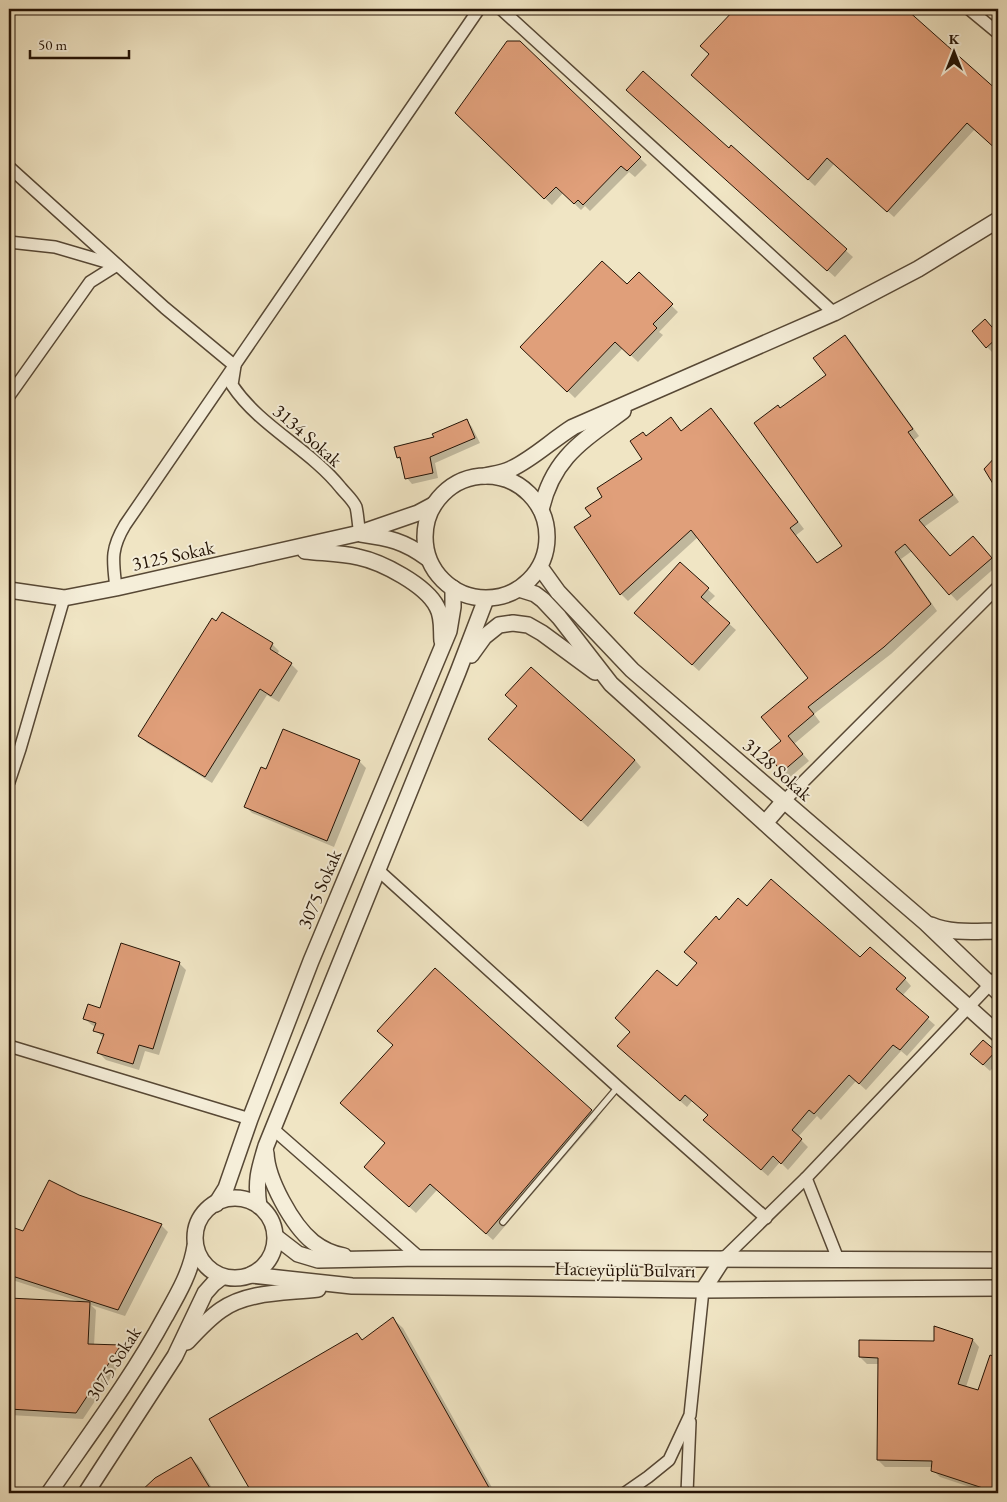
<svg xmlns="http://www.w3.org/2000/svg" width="1007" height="1502" font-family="'EB Garamond',serif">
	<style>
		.shadow { fill: #0003 }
		.building { fill: #e09f7a; stroke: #241305 }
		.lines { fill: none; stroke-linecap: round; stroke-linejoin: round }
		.service-casing { stroke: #574835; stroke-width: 8 }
		.minor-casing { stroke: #574835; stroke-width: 14 }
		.tertiary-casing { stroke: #574835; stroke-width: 18 }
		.service { stroke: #f5eed9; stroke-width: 5.5 }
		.minor { stroke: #f5eed9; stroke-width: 11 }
		.tertiary { stroke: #f5eed9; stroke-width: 15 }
		.labels { text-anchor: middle; stroke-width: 4; stroke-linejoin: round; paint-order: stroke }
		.street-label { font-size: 19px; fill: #241305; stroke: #f5eed9 }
	</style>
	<rect width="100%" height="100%" fill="#f0e5c4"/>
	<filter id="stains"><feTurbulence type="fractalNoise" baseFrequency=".004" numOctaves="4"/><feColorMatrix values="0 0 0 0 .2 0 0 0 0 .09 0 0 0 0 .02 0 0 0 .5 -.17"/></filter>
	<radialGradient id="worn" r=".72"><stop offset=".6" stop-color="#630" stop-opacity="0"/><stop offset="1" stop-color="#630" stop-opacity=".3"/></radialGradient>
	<g class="shadow">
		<polygon points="736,9 904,9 998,93 998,150 975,129 894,217 834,164 815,186 699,81 710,55 702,46"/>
		<polygon points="519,42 647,165 635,177 629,172 590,211 585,206 581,210 563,193 552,205 457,113"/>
		<polygon points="634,97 729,149 731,147 853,257 835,277"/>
		<polygon points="639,274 678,312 659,332 663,335 638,362 623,348 575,398 522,347 627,286"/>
		<polygon points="992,328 998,335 998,350 994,354 987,347"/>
		<polygon points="845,336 852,343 919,436 914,440 959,502 924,527 950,557 980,544 998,565 957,601 912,551 901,559 937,611 891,654 814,714 820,722 794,744 809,761 789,778 782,771 782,741 809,678 698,537 628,601 621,594 576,527 593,516 604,497 644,459 646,437 671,419 682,432 718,417 804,529 795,536 818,564 844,546 780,409 828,376"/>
		<polygon points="467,421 472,427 480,443 435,463 438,478 412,484 407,478 403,462 398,458 396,447 436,438"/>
		<polygon points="680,564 715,596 707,604 736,630 699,671 642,620"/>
		<polygon points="272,644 279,651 277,655 291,664 298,671 279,702 267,695 212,783 147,743 140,736"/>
		<polygon points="496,745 635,760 641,767 588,827"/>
		<polygon points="359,761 366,768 334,847 252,813 245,806 267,770"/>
		<polygon points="747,908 905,979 911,986 902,996 935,1025 907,1056 901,1051 866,1090 856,1081 821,1120 817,1116 798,1137 808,1147 788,1170 780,1162 768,1176 712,1127 709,1116 692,1101 687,1107 625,1053 677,988 698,964 720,922"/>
		<polygon points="179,963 186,970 159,1055 145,1051 139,1070 106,1060 99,1053 104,1038 95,1030 96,1027 92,1025 85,1019"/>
		<polygon points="435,970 598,1118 493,1240 437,1190 416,1213 372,1173 386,1144 394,1046"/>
		<polygon points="984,1041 998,1055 998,1062 990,1071 979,1061"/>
		<polygon points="78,1196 161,1225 168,1232 125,1316 91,1305 96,1310 94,1345 121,1347 127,1353 83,1419 9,1415 9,1299 81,1302 9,1279 9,1228 24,1233"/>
		<polygon points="393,1319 403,1328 495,1493 254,1493 211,1419 363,1341"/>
		<polygon points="973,1340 979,1347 966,1387 979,1391 990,1357 998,1359 998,1493 988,1493 940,1477 933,1470 933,1467 885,1467 878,1460 879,1364 867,1364 860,1357 935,1342"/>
		<polygon points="191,1458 198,1465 215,1493 142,1493 156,1479"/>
	</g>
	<g class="building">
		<polygon points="735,9 906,9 998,91 998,151 967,123 887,212 827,158 808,180 691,75 709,54 700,46"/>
		<polygon points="507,41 520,41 641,157 627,171 621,166 583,205 578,200 574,204 556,187 544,199 455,113"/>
		<polygon points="643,71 729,148 731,145 847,249 827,271 626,90"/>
		<polygon points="602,261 627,284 639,272 673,304 653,324 657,328 630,356 615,342 567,392 520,347"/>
		<polygon points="985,319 998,334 998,337 986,348 972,331"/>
		<polygon points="845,335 913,429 908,432 953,495 919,520 950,556 973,536 992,558 949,595 905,544 895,552 931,604 884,647 808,707 814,714 788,736 803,754 782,772 766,753 781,741 761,717 808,678 691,530 620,595 574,527 591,516 585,508 602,497 597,488 642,459 630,441 643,432 646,436 671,417 681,431 711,408 798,522 790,528 817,563 842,546 754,423 778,405 780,408 826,375 813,358"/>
		<polygon points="467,419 475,438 430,457 433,473 405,479 400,457 397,458 394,447 434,437 432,434"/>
		<polygon points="998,454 998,492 984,469"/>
		<polygon points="680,562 709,588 701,597 730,623 692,665 634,613"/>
		<polygon points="222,612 273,643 270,649 292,663 271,696 260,689 205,777 138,736 212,618 216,621"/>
		<polygon points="531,667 635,760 581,821 488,739 517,706 505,695"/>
		<polygon points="283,729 360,760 327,841 244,807 261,767 266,769"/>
		<polygon points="771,879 860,957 870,947 906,978 896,989 929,1017 900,1050 893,1045 859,1084 849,1075 814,1114 809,1110 792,1130 802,1139 781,1164 773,1156 761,1170 703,1120 708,1115 685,1095 680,1101 617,1046 630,1032 615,1018 657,970 677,986 697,963 684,952 716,916 719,920 738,898 747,906"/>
		<polygon points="121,943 180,962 153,1049 139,1045 133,1064 97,1053 104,1034 93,1031 96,1023 83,1019 88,1004 100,1008"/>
		<polygon points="435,968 592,1110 486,1234 430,1184 409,1207 364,1167 385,1143 340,1103 393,1045 377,1031"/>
		<polygon points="983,1040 996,1051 983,1065 970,1054"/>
		<polygon points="49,1180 79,1195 162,1224 118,1310 9,1275 9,1226 23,1231"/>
		<polygon points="9,1298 90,1302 88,1344 121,1345 76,1413 9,1409"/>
		<polygon points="393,1317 492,1493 252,1493 209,1419 357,1333 362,1340"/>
		<polygon points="934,1326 973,1339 958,1384 978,1390 990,1355 998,1358 998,1493 931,1471 932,1461 877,1460 878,1358 859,1357 859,1340 934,1341"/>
		<polygon points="191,1457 213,1493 139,1493 155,1478"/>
	</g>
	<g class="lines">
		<defs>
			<polyline id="service" points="503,1222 618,1087"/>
			<g id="minor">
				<polyline points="501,9 834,313"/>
				<polyline points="969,9 998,33"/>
				<path d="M9,167L165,308L235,366L232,385C260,427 310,449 341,488C346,494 353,500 356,507C358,515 358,525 360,533"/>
				<polyline points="9,242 55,247 113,264"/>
				<polyline points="9,396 90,282 117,265"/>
				<path d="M116,588C113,561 110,550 125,525L479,9"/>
				<polyline points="9,782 20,749 64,598"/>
				<polyline points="784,801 998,587"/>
				<polyline points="378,870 618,1087 766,1218"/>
				<polyline points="9,1046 250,1119"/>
				<polyline points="273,1129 420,1258"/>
				<polyline points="806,1178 838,1259"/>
				<polyline points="723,1259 806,1178 998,976"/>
				<polyline points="625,1493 648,1477 669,1460 690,1415 703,1290"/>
				<polyline points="687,1493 690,1422"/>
			</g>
			<g id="tertiary">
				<path d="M485,476C494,474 503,473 511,469C534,458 552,440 573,427L834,313L918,269L998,220"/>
				<circle cx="486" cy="537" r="61"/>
				<path d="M541,510C553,457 583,441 623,411"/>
				<path d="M361,534C389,538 404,541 427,558"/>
				<path d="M305,551C322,553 341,553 358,557C382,562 426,585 437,607C443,617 441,630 442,641"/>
				<polyline points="540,567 558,592 632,670 926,923 998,992"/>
				<polyline points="519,589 535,594 543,600 559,617 611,684 998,1034"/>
				<polyline points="9,590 64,598 116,588 360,533 418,513 433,505"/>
				<polyline points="471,655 484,637 499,625 513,623 528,625 542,633 595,672"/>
				<polyline points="765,823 784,801"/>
				<path d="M931,925C952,934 976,931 998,931"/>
				<path d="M266,1153C267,1179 292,1225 313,1242C322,1249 333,1254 344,1256"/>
				<circle cx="235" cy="1238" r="40"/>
				<polyline points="216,1204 226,1188 250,1119 311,961 449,631 453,607 453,588"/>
				<path d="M259,1206C255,1181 259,1169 266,1146L458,672L486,599"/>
				<polyline points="276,1237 298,1254 318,1260 420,1258 998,1260"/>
				<polyline points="251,1275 352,1286 703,1290 998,1288"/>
				<polyline points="703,1290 723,1259"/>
				<path d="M187,1342C198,1330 208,1319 221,1310C248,1291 286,1293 318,1289"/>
				<path d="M49,1493C89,1435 132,1378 165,1317C178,1294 191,1272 195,1246"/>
				<polyline points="86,1493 175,1356 205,1293 213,1284 222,1277"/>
			</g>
		</defs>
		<use href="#service" class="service-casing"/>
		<use href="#minor" class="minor-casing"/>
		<use href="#tertiary" class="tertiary-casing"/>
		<use href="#service" class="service"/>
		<use href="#minor" class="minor"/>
		<use href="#tertiary" class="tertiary"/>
	</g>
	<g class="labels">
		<g class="street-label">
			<text transform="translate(308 435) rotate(41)" y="7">3134 Sokak</text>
			<text transform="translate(173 555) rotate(-12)" y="7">3125 Sokak</text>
			<text transform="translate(778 769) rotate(41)" y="7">3128 Sokak</text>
			<text transform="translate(319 889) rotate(-67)" y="7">3075 Sokak</text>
			<text transform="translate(625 1269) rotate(1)" y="7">Hacıeyüplü Bulvarı</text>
			<text transform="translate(113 1363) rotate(-57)" y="7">3075 Sokak</text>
		</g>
	</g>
	<rect width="1007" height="1502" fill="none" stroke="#f0e5c4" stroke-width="30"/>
	<rect x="10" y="10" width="987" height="1482" fill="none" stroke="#241305" stroke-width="2.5"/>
	<rect x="15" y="15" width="977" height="1472" fill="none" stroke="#241305"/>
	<g transform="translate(954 52)" stroke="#f5eed9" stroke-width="4" paint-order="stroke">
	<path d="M0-4L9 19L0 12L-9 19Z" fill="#241305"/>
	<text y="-8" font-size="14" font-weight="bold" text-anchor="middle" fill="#241305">K</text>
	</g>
	<path d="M30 50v8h99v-8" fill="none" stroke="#241305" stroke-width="2.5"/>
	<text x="38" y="50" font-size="15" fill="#241305" stroke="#f5eed9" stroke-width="4" paint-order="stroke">50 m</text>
	<rect width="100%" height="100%" filter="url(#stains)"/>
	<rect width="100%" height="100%" fill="url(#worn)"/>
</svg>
